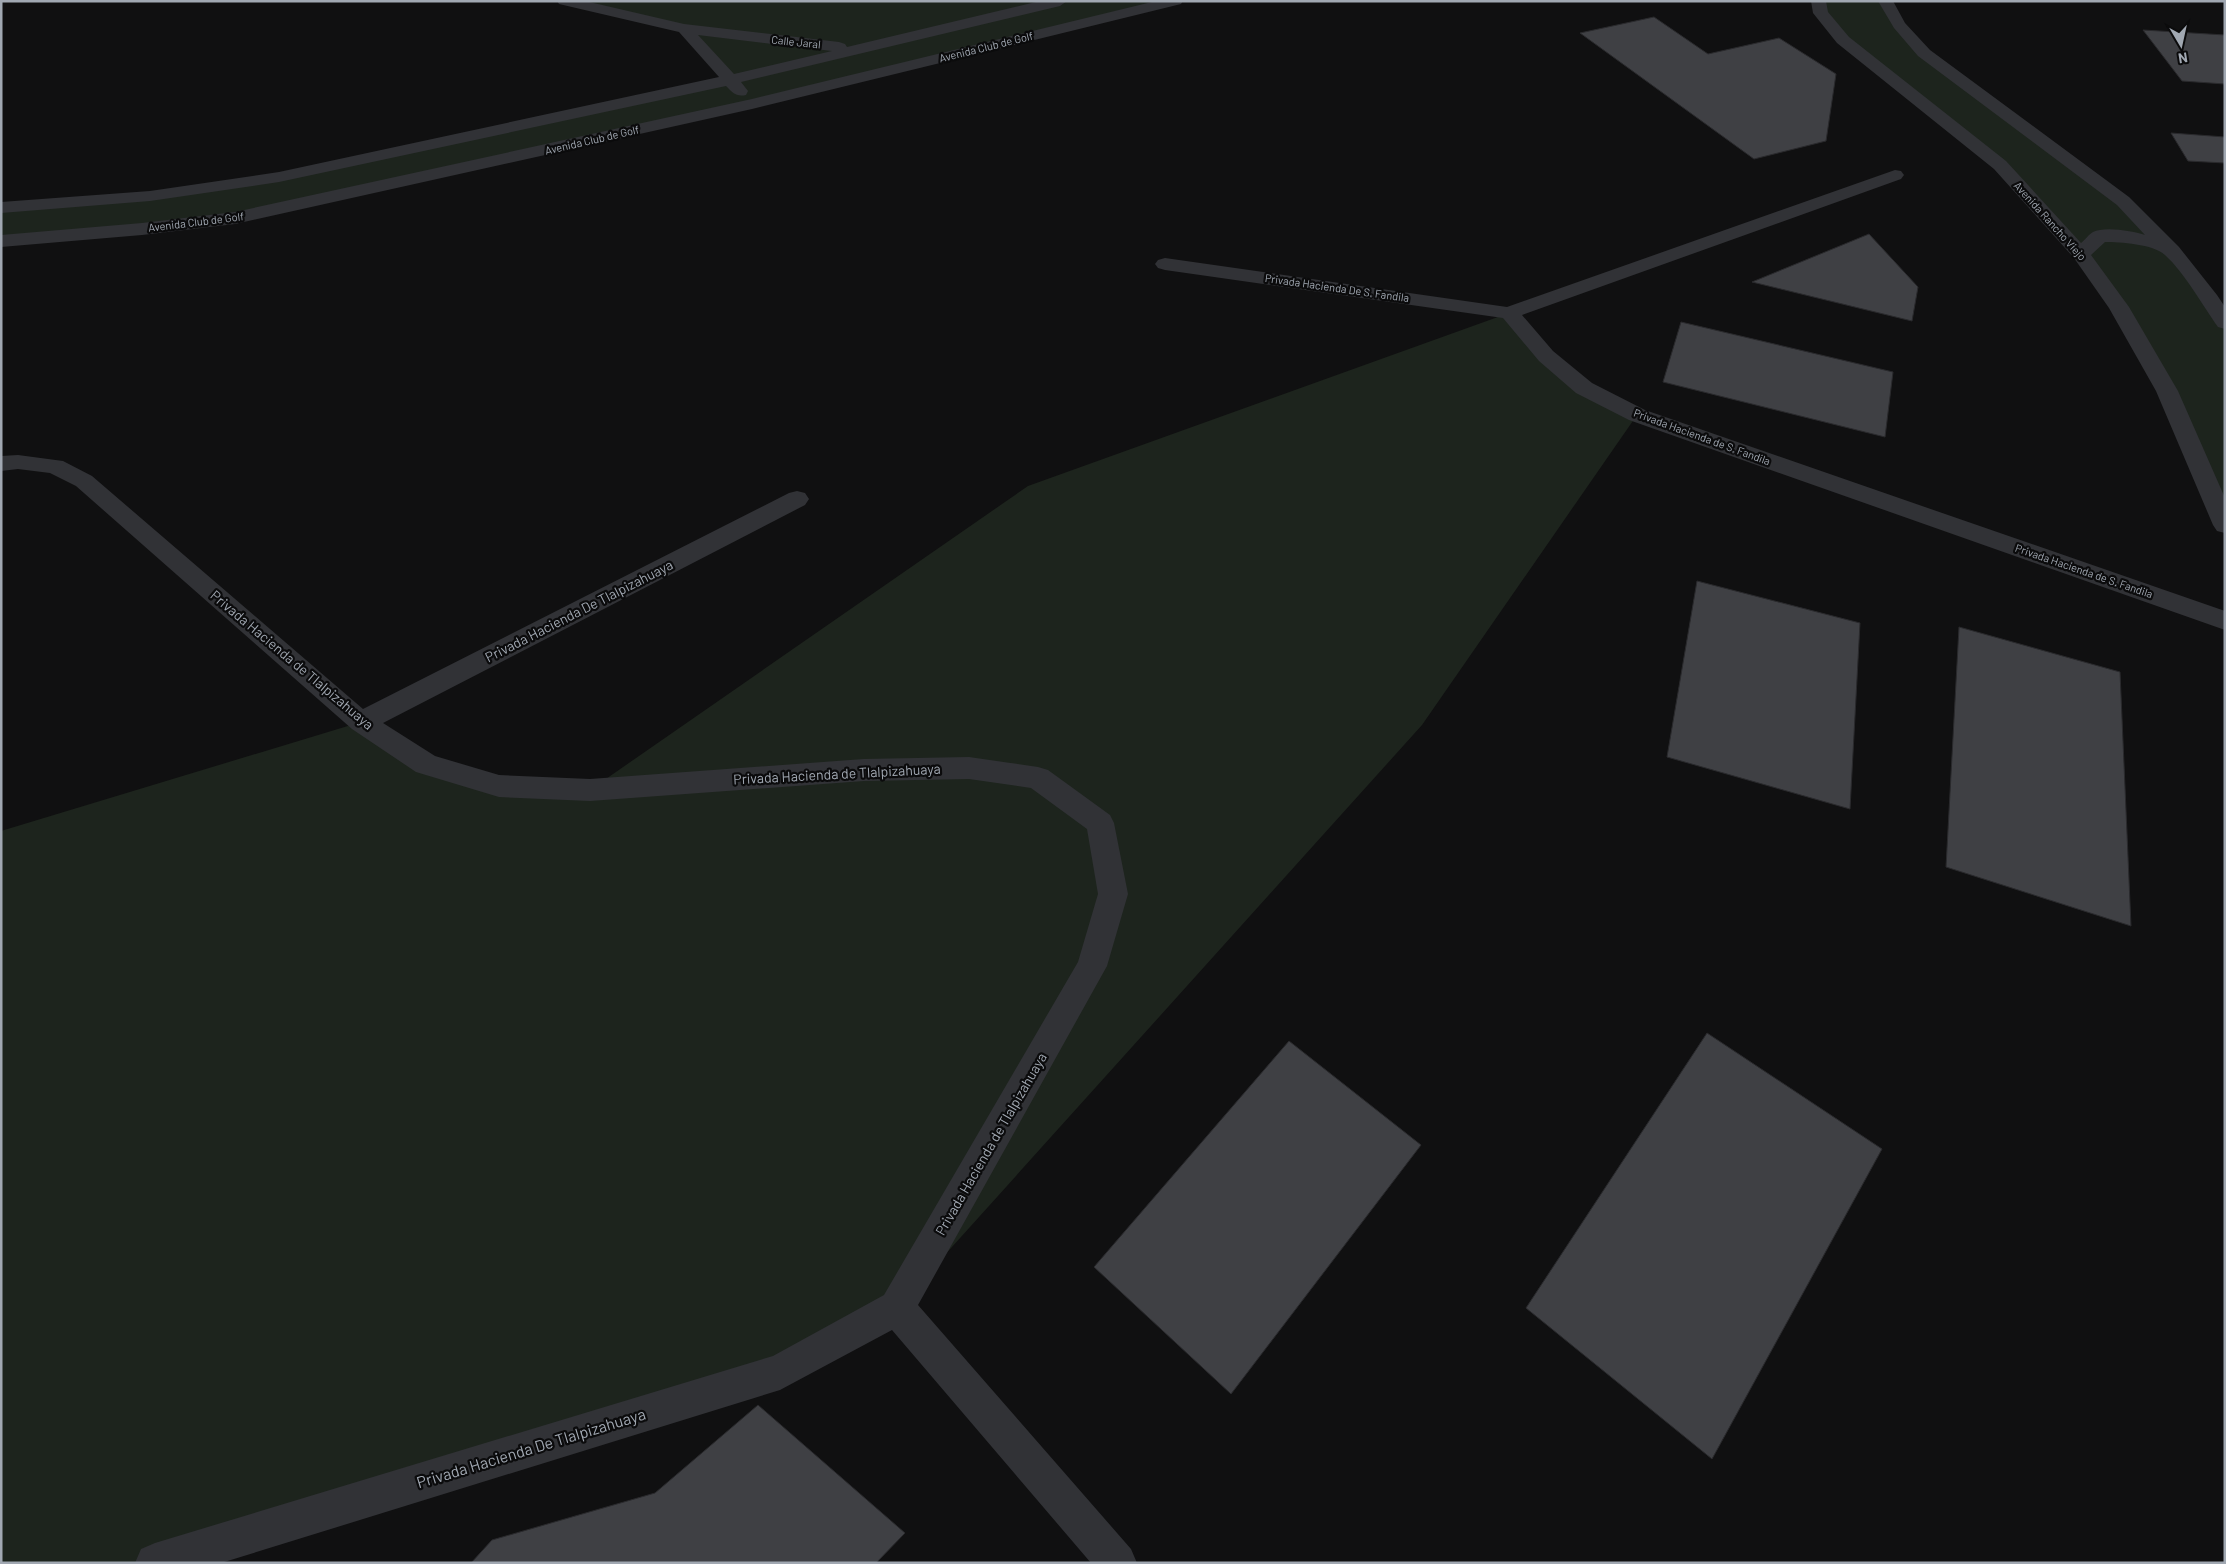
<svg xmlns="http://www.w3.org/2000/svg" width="2226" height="1564" font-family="Barlow,sans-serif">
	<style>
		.green { fill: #1d241d }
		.building { fill: #3f4044; stroke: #2a2a2d }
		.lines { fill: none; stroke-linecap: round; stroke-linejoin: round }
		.minor { fill: #313236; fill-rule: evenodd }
		.labels { text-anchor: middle; stroke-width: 4.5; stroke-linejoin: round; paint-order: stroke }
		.far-street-label { font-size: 11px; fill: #a1a8b2; stroke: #0b0b0c }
		.street-label { font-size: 14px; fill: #a1a8b2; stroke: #0b0b0c }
		.near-street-label { font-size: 16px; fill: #a1a8b2; stroke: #0b0b0c }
	</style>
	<rect width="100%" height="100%" fill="#101011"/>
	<g class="green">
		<polygon points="564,1 1176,1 905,67 235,218 1,238 1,208 216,187 729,79 684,29"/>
		<polygon points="1818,1 1885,1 1924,53 2123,201 2225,323 2225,525 2119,307 2000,165 1843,40"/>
		<polygon points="1509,313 1546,356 1637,415 1422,725 897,1308 780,1372 155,1563 1,1563 1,831 361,722 426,764 590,790 1028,486"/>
	</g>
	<g class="building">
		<polygon points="1654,17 1708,54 1779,38 1836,74 1826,141 1754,159 1580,33"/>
		<polygon points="2143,30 2225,35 2225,84 2182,81"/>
		<polygon points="2171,133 2225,137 2225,163 2188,161"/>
		<polygon points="1869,234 1918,287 1912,321 1752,282"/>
		<polygon points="1681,322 1893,372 1885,437 1663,382"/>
		<polygon points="1697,581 1860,623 1850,809 1667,757"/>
		<polygon points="1959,627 2120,672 2131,926 1946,867"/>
		<polygon points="1707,1033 1882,1149 1712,1459 1526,1308"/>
		<polygon points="1289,1041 1421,1145 1231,1394 1094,1267"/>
		<polygon points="758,1405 905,1533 876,1563 471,1563 492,1540 655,1493"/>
	</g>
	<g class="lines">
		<g class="minor">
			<path d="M557,1H585L684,24L839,42L845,44L847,47L1040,1H1067L1060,6L741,82L748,91L746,95C736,97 733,93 726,86L279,182L150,201L1,213V202L150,191L279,172L719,77L679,32L559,4ZM698,35L832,51L734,74Z"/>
			<polygon points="1156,1 1183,1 1181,4 752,109 235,224 142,235 1,247 1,235 142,223 235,212 752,99"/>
			<path d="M1811,1H1826L1828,12L1849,37L2006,161L2081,243C2085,240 2089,234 2093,232C2104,226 2134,231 2145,235L2117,205L1918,56L1894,28L1878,1H1893L1905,23L1930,50L2129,197L2179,247L2217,295L2225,307V329L2218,327C2203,306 2184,272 2165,255C2153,244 2120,242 2105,242L2091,255L2129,307L2178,391L2225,498V533L2217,531L2213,525L2156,391L2109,308L2074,258L1994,169L1837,43L1813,13Z"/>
			<polygon points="1895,170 1901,171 1904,175 1901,179 1522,315 1553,351 1592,383 1645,410 2225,611 2225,630 1629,420 1576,393 1539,361 1503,318 1165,270 1158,268 1155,264 1158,260 1165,258 1507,307"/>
			<polygon points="18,455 63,461 92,476 363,709 789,493 797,491 805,493 809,499 805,505 383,723 435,756 499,775 590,779 864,759 969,757 1038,767 1048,770 1110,815 1114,823 1128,894 1107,966 918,1305 1131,1549 1137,1563 1091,1563 892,1330 780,1390 221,1563 135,1563 141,1549 155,1543 773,1356 884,1295 1078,962 1098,894 1087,829 1031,788 969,779 864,781 590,801 499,797 416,772 352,729 76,486 50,473 18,469 1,471 1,456"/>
		</g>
	</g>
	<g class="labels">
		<g class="far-street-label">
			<text transform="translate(796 42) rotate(6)" y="4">Calle Jaral</text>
			<text transform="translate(986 47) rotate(-14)" y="4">Avenida Club de Golf</text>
			<text transform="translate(592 140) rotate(-13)" y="4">Avenida Club de Golf</text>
			<text transform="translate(2050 221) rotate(48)" y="4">Avenida Rancho Viejo</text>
			<text transform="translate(196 222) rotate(-7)" y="4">Avenida Club de Golf</text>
			<text transform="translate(1337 288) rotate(8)" y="4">Privada Hacienda De S. Fandila</text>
			<text transform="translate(1702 437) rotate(20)" y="4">Privada Hacienda de S. Fandila</text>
			<text transform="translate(2084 571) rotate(19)" y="4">Privada Hacienda de S. Fandila</text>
		</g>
		<g class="street-label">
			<text transform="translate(579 611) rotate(-27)" y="5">Privada Hacienda De Tlalpizahuaya</text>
			<text transform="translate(292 660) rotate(40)" y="5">Privada Hacienda de Tlalpizahuaya</text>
			<text transform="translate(837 774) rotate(-3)" y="5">Privada Hacienda de Tlalpizahuaya</text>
			<text transform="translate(991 1144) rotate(-60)" y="5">Privada Hacienda de Tlalpizahuaya</text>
		</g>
		<g class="near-street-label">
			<text transform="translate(531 1448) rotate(-17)" y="6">Privada Hacienda De Tlalpizahuaya</text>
		</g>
	</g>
	<rect width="2226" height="1564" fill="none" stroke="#a1a8b2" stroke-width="5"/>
	<g transform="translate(2181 45) rotate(171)" stroke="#0b0b0c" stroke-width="4" paint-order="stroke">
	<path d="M0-4L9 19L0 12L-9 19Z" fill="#a1a8b2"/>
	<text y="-8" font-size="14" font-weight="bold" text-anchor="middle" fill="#a1a8b2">N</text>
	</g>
</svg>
